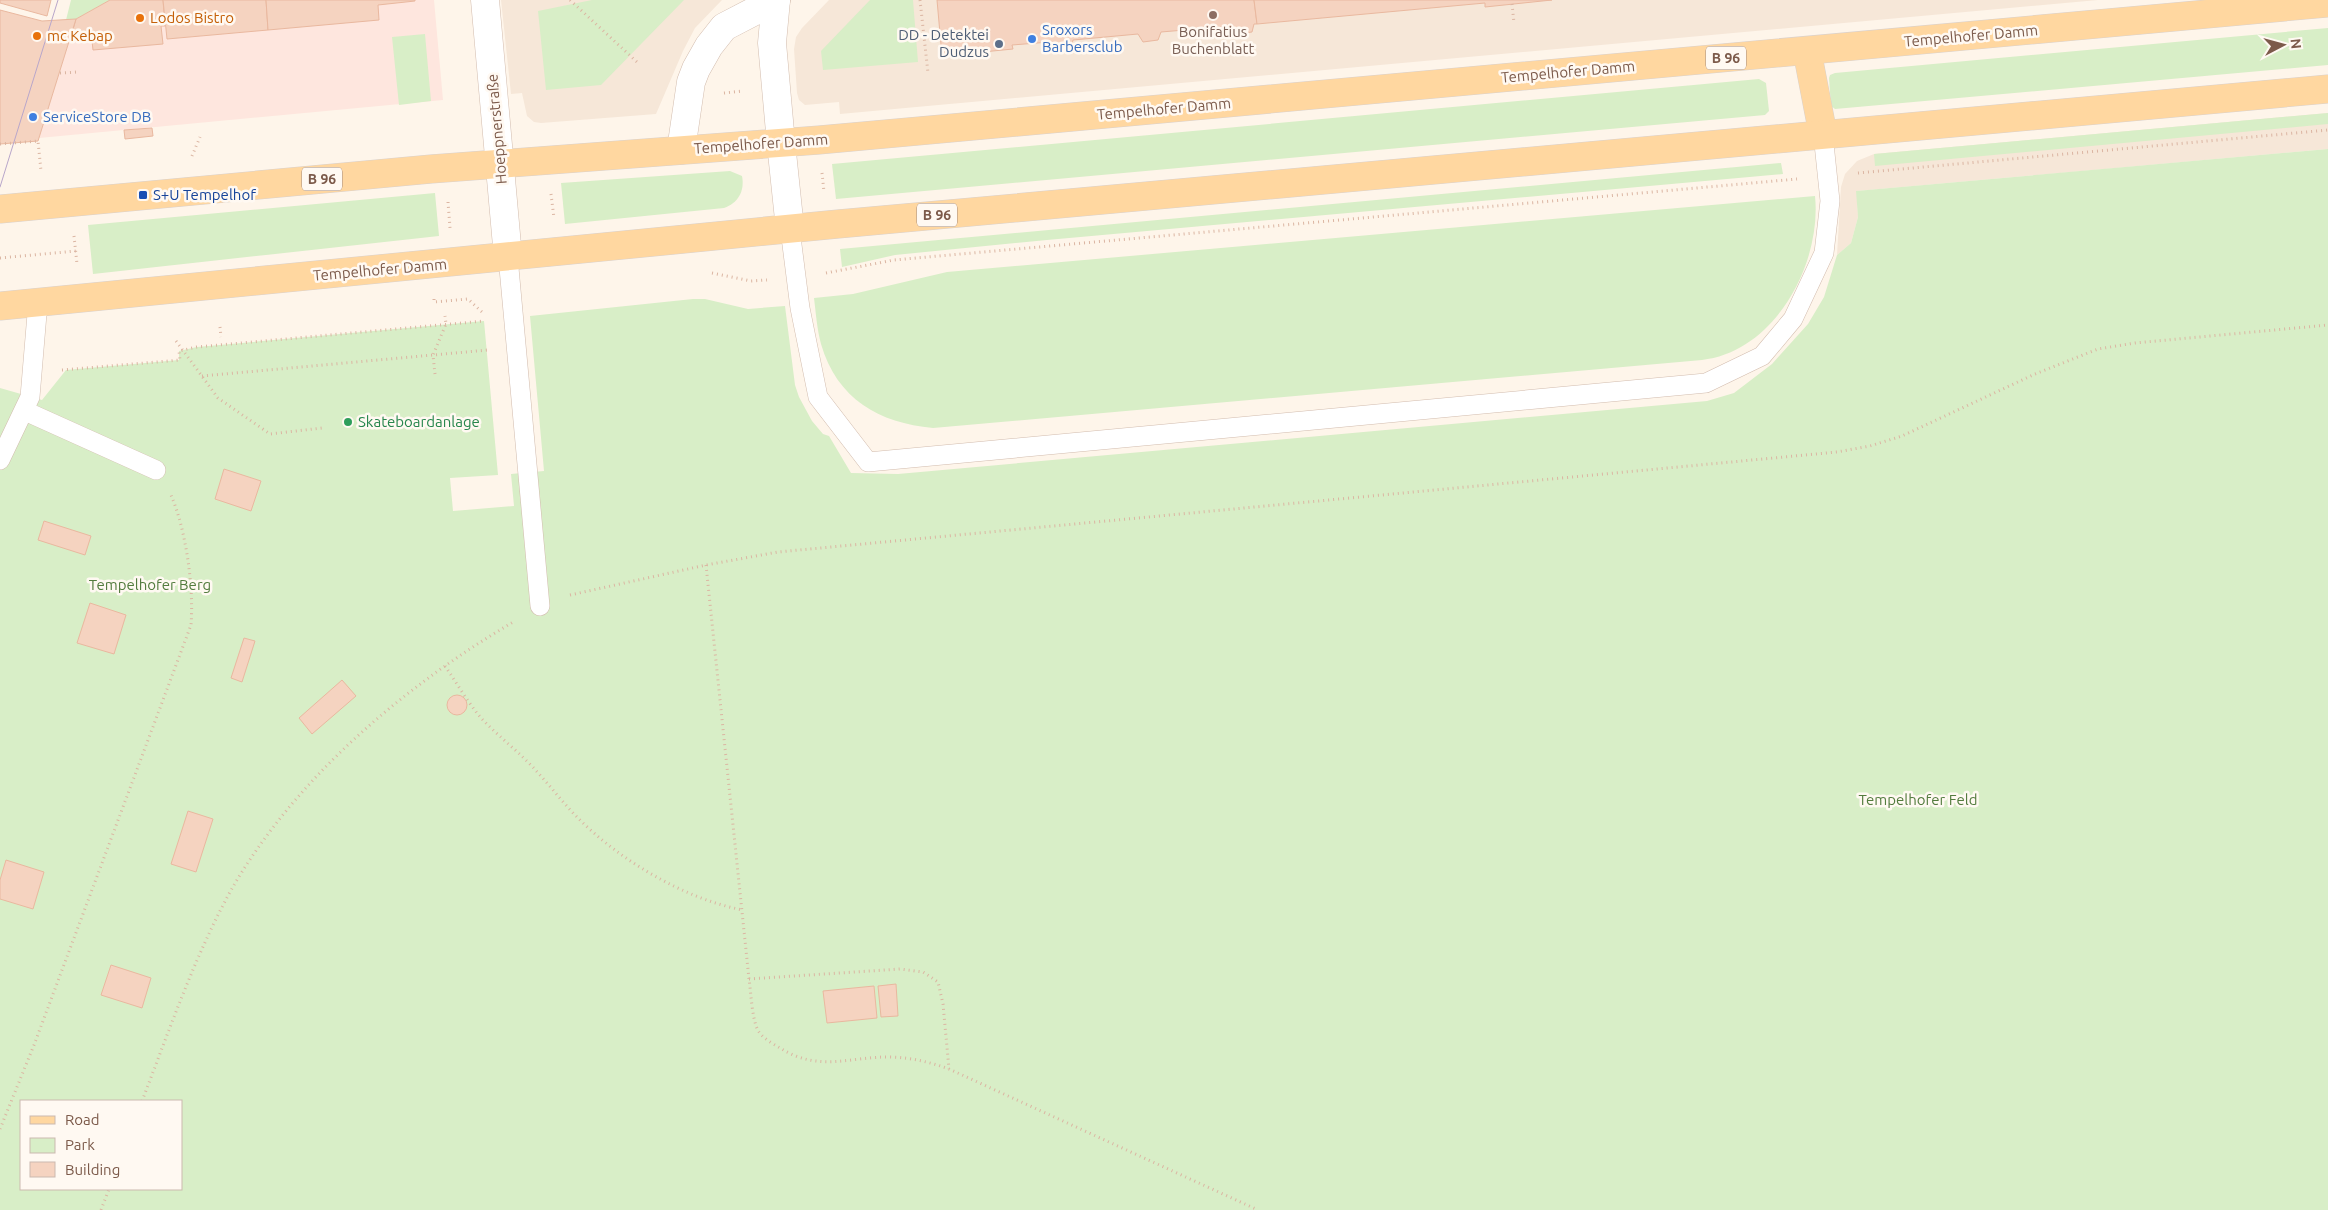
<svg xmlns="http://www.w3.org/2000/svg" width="2328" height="1210" font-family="Ubuntu,sans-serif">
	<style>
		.residential { fill: #f6e7d8 }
		.commercial { fill: #fee6de }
		.green { fill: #d8eec7; fill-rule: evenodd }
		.building { fill: #f5d3c0; stroke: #e9b89f }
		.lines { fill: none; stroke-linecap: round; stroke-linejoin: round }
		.service-casing { stroke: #d2bcae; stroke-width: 20 }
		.minor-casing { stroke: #d2bcae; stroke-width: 29 }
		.tertiary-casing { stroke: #d2bcae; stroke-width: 29 }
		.primary-casing { stroke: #dad1cc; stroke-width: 29 }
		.path { stroke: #dbb5a2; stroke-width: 3; stroke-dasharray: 1 4; stroke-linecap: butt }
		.service { stroke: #fff; stroke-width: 19 }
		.minor { stroke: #fff; stroke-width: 28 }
		.tertiary { stroke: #fff; stroke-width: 28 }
		.primary { stroke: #ffd7a0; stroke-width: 28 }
		.tram { stroke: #b8a6ca; stroke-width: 1 }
		.education-dot { fill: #8d6e63; stroke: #fff9f2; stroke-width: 2 }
		.food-dot { fill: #e8710a; stroke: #fff9f2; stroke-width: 2 }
		.shop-dot { fill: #3f7fe0; stroke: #fff9f2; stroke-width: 2 }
		.service-dot { fill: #5c6f8a; stroke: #fff9f2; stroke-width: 2 }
		.transit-dot { fill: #1a4fb4; stroke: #fff9f2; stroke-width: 2 }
		.leisure-dot { fill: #2e9e5b; stroke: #fff9f2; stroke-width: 2 }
		.labels { text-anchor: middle; stroke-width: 5; stroke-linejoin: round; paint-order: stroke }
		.shield { fill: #fff9f2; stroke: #a38a7c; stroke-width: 1 }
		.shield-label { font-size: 14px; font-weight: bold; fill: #7c5a4a }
		.food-label { font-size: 15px; fill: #c56008; stroke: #fff9f2; text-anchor: start }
		.shop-label { font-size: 15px; fill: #366cbe; stroke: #fff9f2; text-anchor: start }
		.education-label { font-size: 15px; fill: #785e54; stroke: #fff9f2 }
		.service-label { font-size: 15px; fill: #4e5e75; stroke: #fff9f2; text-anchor: end }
		.street-label { font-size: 15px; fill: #7c5a4a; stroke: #fff9f2 }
		.transit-label { font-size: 15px; fill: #164399; stroke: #fff9f2; text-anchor: start }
		.leisure-label { font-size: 15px; fill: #27864d; stroke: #fff9f2; text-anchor: start }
		.park-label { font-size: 15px; fill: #537c3e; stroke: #fff9f2 }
	</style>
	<rect width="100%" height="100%" fill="#fef5ea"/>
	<g class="residential">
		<polygon points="501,0 722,0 695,28 683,51 656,114 541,123 534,122 527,116 522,93 511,94"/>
		<polygon points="829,0 2098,0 840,114 839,102 805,105 799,100 797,93 794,49 796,37 802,28"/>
		<polygon points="2328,113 2328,149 1857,191 1858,217 1851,243 1837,255 1841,187 1845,174 1857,161 1874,154"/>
	</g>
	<polygon class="commercial" points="110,0 434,0 443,100 39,138 76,19"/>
	<g class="green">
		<polygon points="71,0 110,0 76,19 66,20"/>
		<polygon points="592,0 684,0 601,85 546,90 538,11"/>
		<polygon points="870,0 913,0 918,62 823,70 821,51"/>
		<polygon points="2328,28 2328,65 1835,109 1831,106 1829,78 1830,75 1835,73"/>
		<polygon points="425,34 431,101 399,105 392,37"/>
		<polygon points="1759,79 1766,83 1769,111 1765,115 836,199 832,164"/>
		<polygon points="2328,113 2328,124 1875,166 1874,154"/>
		<path d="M2328,149V1210H0V388L42,400L66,370L179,360V351L197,347L484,321L498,475L450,478L453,511L514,506L511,474L544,471L530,316L693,299H705L748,309L785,306L795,385L799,397L812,421L823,434L829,436L851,473L898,474L1707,401L1734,393L1772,364L1808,324L1824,297L1837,255L1851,243L1858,217L1856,191ZM21,1101H181V1189H21Z"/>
		<polygon points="1781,163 1783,174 1047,240 895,255 842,267 840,249"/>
		<path d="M730,171L742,176C745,191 738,203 724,208L565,224L561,183Z"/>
		<polygon points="435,193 439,236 93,274 88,225"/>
		<path d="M1815,196C1822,263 1775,352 1702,360L933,428C879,423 837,399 821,344C817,329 816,314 814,298L853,294L947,272Z"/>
	</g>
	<g class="building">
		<polygon points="0,0 51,0 47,16 0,3"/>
		<polygon points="110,0 163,0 165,26 161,26 163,44 93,50 91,32 72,33 76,19"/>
		<polygon points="163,0 266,0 268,30 167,39"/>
		<polygon points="266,0 415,0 415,1 378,5 379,20 268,30"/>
		<polygon points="937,0 1254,0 1257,24 1254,24 1252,32 1236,34 1232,26 1161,32 1158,40 1143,42 1138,34 1073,40 1071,48 1055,50 1050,42 1012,45 1013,49 942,56"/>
		<polygon points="1254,0 1552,0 1485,7 1485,3 1257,24"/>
		<polygon points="0,10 42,21 76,19 38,141 0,144"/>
		<polygon points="152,128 153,136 125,139 124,130"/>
		<polygon points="224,469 261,481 251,511 215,499"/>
		<polygon points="44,521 91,536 85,555 38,540"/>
		<polygon points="90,603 126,615 114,654 77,643"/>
		<polygon points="244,638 255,641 242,682 231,678"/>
		<polygon points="342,680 356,696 312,734 299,718"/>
		<circle cx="457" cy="705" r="10"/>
		<polygon points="188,811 213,819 196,872 171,864"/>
		<polygon points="6,860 44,872 33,909 0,899 0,880"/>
		<polygon points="111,965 151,978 142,1008 101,995"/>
		<polygon points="896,984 898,1016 881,1017 878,986"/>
		<polygon points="874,986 877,1018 827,1023 823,991"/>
	</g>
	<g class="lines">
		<defs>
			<g id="service">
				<polyline points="790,229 800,308 818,397 868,462 1706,383 1762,356 1793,319 1824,253 1830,201 1823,134"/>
				<polyline points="508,257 540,606"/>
				<polyline points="25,411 156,470"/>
				<polyline points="0,460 30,397 38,302"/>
			</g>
			<g id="minor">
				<polyline points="485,0 508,257"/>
				<polyline points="776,0 772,43 781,143"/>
				<polyline points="681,150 691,82 696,69 709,46 724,27 776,0"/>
			</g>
			<polyline id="tertiary" points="781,143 790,229"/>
			<g id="primary">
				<polyline points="1807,51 1823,134"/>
				<polyline points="0,209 431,169 819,140 2328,3"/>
				<polyline points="0,306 838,224 2328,89"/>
			</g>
		</defs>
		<use href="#service" class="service-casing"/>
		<use href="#minor" class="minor-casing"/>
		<use href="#tertiary" class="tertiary-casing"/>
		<use href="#primary" class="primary-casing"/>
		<g class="path">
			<polyline points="570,0 637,62"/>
			<polyline points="920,0 928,73"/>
			<polyline points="1512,4 1514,23"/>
			<polyline points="60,73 78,72"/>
			<polyline points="724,93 743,91"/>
			<polyline points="0,144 38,141 41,171"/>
			<polyline points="192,156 200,137"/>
			<polyline points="822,173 824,192"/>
			<polyline points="1858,173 2328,130"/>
			<polyline points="551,194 554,218"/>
			<polyline points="448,202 450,228"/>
			<polyline points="74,236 77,264"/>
			<polyline points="0,258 76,251"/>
			<polyline points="712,273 751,281 767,280"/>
			<polyline points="826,273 894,260 1797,179"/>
			<polyline points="434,299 434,302 468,299 482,312"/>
			<polyline points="220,327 221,337"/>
			<polyline points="176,341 218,398 270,434 322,428"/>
			<polyline points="62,370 180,360 179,351 197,347 484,321"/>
			<polyline points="435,374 433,355 446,324 445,316"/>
			<polyline points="202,376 488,350"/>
			<path d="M706,565L749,979C751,992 752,1022 759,1032C764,1039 773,1044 780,1048C820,1073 850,1056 892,1057C912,1058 930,1062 949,1069L1258,1210"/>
			<polyline points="570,595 706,565 778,552 1837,452 1870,446 1902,436 2035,374 2098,349 2135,343 2328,325"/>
			<path d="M445,666C457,683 468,703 482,719C500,738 522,754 539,774C552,788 563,803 577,817C618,859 684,899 743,910"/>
			<polyline points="749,979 900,969 923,972 938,982 943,1004 949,1069"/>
			<path d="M142,1101C169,1031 194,958 230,892C294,779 404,686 515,621"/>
			<path d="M0,1129L34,1045L191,625C194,587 186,530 171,495"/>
			<polyline points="101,1210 109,1189"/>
		</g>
		<use href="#service" class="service"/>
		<use href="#minor" class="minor"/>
		<use href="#tertiary" class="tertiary"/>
		<use href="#primary" class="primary"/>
		<polyline class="tram" points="0,187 58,0"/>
	</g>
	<circle class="education-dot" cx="1213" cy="15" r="5"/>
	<g class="food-dot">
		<circle cx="140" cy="18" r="5"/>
		<circle cx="37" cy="36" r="5"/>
	</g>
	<g class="shop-dot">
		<circle cx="1032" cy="39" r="5"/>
		<circle cx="33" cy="117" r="5"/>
	</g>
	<circle class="service-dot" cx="999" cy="44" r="5"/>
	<rect class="transit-dot" x="138" y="190" width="10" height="10" rx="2.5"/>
	<circle class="leisure-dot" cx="348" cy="422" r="5"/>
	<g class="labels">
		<g class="shield">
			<rect x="1706" y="46.5" width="40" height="23" rx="4"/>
			<rect x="302" y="167.5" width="40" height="23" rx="4"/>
			<rect x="917" y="203.5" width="40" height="23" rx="4"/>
		</g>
		<g class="shield-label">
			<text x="1726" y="63">B 96</text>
			<text x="322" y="184">B 96</text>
			<text x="937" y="220">B 96</text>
		</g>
		<g class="food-label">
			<text x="150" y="23">Lodos Bistro</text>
			<text x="47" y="41">mc Kebap</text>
		</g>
		<g class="shop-label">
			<text x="1042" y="35">Sroxors<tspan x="1042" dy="17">Barbersclub</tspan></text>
			<text x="43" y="122">ServiceStore DB</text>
		</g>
		<g class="education-label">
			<text x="1213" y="37">Bonifatius<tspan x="1213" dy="17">Buchenblatt</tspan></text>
		</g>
		<g class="service-label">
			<text x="989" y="40">DD - Detektei<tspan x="989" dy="17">Dudzus</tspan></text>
		</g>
		<g class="street-label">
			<text transform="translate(1971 36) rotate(-5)" y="5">Tempelhofer Damm</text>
			<text transform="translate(1568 72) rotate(-5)" y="5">Tempelhofer Damm</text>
			<text transform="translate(1164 109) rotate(-5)" y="5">Tempelhofer Damm</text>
			<text transform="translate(497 129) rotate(-95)" y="5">Hoeppnerstraße</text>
			<text transform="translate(761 144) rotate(-4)" y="5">Tempelhofer Damm</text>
			<text transform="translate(380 270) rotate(-5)" y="5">Tempelhofer Damm</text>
		</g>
		<g class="transit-label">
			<text x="153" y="200">S+U Tempelhof</text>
		</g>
		<g class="leisure-label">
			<text x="358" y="427">Skateboardanlage</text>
		</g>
		<g class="park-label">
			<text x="150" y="590">Tempelhofer Berg</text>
			<text x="1918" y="805">Tempelhofer Feld</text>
		</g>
	</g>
	<rect x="20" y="1100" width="162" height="90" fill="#fff9f2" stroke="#cbb9af"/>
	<rect x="30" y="1116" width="25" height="8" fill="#ffd7a0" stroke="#cbb9af"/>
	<text x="65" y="1125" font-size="15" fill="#7c5a4a">Road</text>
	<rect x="30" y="1138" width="25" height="15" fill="#d8eec7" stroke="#cbb9af"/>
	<text x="65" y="1150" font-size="15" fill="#7c5a4a">Park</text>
	<rect x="30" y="1162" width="25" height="15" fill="#f5d3c0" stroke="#cbb9af"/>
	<text x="65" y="1175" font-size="15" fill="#7c5a4a">Building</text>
	<g transform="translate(2283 45) rotate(84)" stroke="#fff9f2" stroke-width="4" paint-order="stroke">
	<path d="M0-4L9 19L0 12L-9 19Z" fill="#7c5a4a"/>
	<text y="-8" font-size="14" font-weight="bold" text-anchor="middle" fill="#7c5a4a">N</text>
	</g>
</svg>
